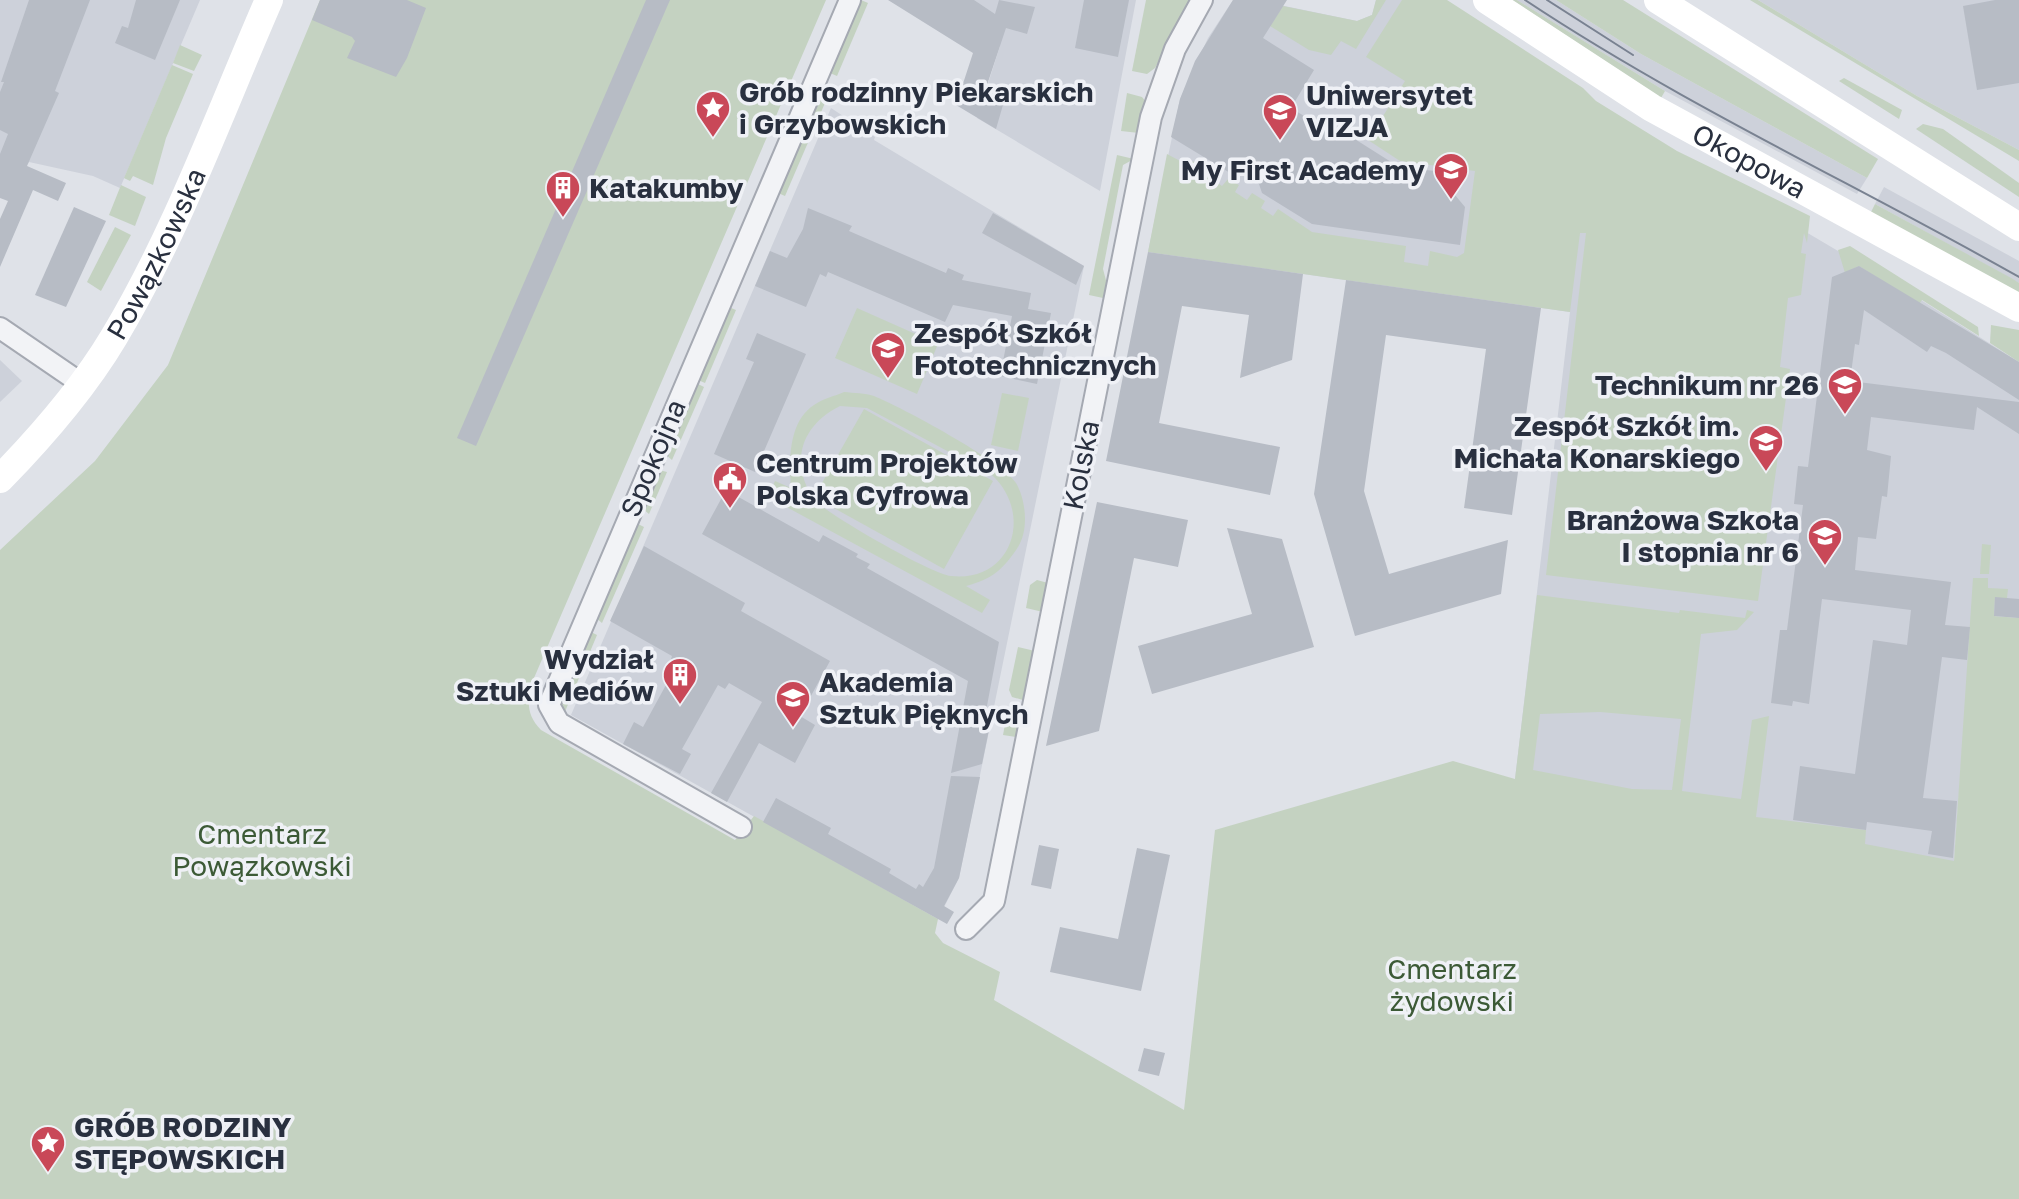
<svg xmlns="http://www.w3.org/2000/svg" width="2019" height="1199" font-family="'Golos Text',sans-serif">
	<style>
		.built { fill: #cdd1da }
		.green { fill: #c4d2c1; fill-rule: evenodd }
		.building { fill: #b7bcc5 }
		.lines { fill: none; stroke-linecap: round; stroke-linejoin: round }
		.street-casing { stroke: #a5a9b2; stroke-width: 24 }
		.street { stroke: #f2f3f6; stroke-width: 20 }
		.secondary { stroke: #fff; stroke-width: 28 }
		.tram { stroke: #798291; stroke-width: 2 }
		.labels { text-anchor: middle; stroke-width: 7; stroke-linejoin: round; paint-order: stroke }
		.poi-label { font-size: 28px; font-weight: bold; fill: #29303f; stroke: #eff1f6; text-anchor: start }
		.street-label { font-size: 28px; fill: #29303f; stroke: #eff1f6 }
		.park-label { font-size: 28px; fill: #3c5a36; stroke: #eff1f6 }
	</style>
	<rect width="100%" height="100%" fill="#dfe2e8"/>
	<g class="built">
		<polygon points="0,0 200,0 120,188 93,176 29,162 0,197"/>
		<polygon points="927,0 1136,0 1100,191 977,118 1000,46"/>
		<polygon points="1233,0 1256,0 1357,21 1372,15 1376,0 1429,0 1596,108 1921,300 2019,362 2019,618 1972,614 1954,862 1515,779 1570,312 1148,252 1180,99 1208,38"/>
		<polygon points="1517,0 1556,0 1641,54 1867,178 1857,194 1665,91"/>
		<polygon points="1758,0 2019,0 2019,150 1917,96"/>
		<polygon points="831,108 875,137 874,140 1084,266 959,878 938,919 571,715"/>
		<polygon points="1884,187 2019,261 2019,283 1875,204"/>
		<polygon points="0,360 22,381 0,402"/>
	</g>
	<g class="green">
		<path d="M320,0H826L534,678C527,698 525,714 541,730L735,840L754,816L938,919L935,933L943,943L1000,972L994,1000L1184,1110L1215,830L1453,761L1515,779L1537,595L1679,613L1680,610L1745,618L1747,610L1754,612L1737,630L1701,634L1682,791L1741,799L1752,720L1769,716L1756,817L1866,830L1865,844L1954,861L1973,578H1988V588L2008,589L2007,598H1995L1994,616L2019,618V1199H0V550L95,461L168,365ZM1600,712L1681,719L1672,790L1632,789L1533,770L1540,714Z"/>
		<polygon points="861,0 868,3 837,76 830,73"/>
		<polygon points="1146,0 1192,0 1155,68 1147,74 1132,71"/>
		<polygon points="1376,0 1386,0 1356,49 1341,41 1331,55 1309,50 1270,26 1283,6 1357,21 1372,15"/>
		<polygon points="1402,0 1447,0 1583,88 1596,101 1677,151 1810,216 1807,243 1804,233 1801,253 1806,254 1801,295 1788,298 1780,367 1790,369 1758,601 1546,575 1586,233 1580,233 1570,312 1148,252 1167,154 1184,163 1198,161 1214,170 1210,177 1222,186 1228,179 1239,185 1235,192 1247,200 1252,193 1265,201 1261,208 1273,216 1278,209 1312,232 1406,246 1404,262 1428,266 1430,251 1457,257 1464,253 1475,171 1400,161 1368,140 1405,81 1366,57"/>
		<polygon points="1512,0 1517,0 1665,91 1661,98"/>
		<polygon points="1556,0 1623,0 1878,159 1867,178 1641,54"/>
		<polygon points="1750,0 1758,0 1917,96 2019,150 2019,161"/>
		<polygon points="180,45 202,55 194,71 173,63"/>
		<polygon points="172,65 193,74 166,138 153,185 133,176 130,181 124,178"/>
		<polygon points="1844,78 1902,110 1899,119 1839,81"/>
		<polygon points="824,86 831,89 785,196 778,193"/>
		<polygon points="1127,93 1142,97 1146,102 1139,133 1121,131"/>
		<polygon points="1923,124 1943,129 2019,183 2019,197 1916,129"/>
		<polygon points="1117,155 1134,159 1123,165 1103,269 1108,288 1103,298 1089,295"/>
		<polygon points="121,185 146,197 135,226 109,215"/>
		<polygon points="1875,204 2013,279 2019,283 2019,295 1870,214"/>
		<polygon points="115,227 131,235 101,291 87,282"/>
		<polygon points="1850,246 1978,327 1979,336 1922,300 1919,304 1859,266 1845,273 1838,250"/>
		<polygon points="731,308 736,310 705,383 698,380"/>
		<polygon points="857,308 938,344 917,394 835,358"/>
		<polygon points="1991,325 2019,330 2019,362 1990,343"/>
		<polygon points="696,383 704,387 672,460 666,455"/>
		<path d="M844,392C854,393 865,393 874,396C901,407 1002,461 1016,483C1026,500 1029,530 1018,547C1003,570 992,579 966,586L990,600L982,613L768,497L775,481L791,488C789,461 788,422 814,405C822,399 835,396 844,392ZM840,406L867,408L992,475C1034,514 1012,583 951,576C929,573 833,517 815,501C789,464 800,426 840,406Z"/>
		<polygon points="1002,393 1029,398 1018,451 991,445"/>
		<polygon points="864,409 993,481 944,569 814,497"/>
		<polygon points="659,470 667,472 649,514 643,509"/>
		<polygon points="638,524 644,527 602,623 596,618"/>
		<polygon points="1982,544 1991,545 1989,574 1980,574"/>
		<polygon points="1037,580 1048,583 1043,612 1026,608 1030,585"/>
		<polygon points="591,632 597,635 564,714 560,704"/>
		<polygon points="1018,647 1035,651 1023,700 1012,697 1009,690"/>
		<polygon points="1008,708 1023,712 1016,737 1003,735"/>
	</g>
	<g class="building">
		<polygon points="29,0 90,0 55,91 59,93 27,166 66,183 58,201 33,190 0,267 0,219 8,201 0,198 0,154 8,134 0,130 0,92 4,82 1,82"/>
		<polygon points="136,0 180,0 155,60 115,43 122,26 128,28"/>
		<polygon points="320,0 407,0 426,8 407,58 396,77 347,58 355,41 352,37 312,20"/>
		<polygon points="646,0 670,0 476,446 457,438"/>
		<polygon points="888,0 974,0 995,14 999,0 1035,7 1027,34 1006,28 986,88 1005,98 996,129 956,105 973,53"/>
		<polygon points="1084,0 1129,0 1118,57 1075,48"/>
		<polygon points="1233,0 1287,0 1263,38 1314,70 1291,108 1314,122 1331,124 1399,167 1435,171 1465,207 1460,245 1312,224 1262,193 1259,184 1238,170 1235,176 1171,137 1180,99 1195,61"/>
		<polygon points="1995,0 2019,0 2019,83 1977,90 1963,6"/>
		<polygon points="74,207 106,221 66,307 35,295"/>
		<polygon points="808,208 852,226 849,231 946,273 948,268 964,275 962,280 1031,293 1028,309 1051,313 1037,384 1000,376 1012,316 953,305 945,322 828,272 826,277 820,274 806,307 755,286 770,251 787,258 803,229"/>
		<polygon points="993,213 1084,266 1076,285 982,233"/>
		<polygon points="1148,252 1303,274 1292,360 1240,378 1249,315 1182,306 1159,423 1280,447 1270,495 1106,461"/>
		<polygon points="1859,266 2019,362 2019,400 1946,353 1931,346 1927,352 1864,310 1859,345 1855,344 1850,381 2019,402 2019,434 1977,407 1974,430 1871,417 1867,450 1891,456 1887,497 1882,496 1876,539 1858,537 1855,570 1951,582 1945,625 1970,627 1967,660 1942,657 1923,798 1957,801 1953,858 1928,854 1932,831 1867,822 1866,830 1793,820 1800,766 1855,774 1873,640 1907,645 1911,610 1822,599 1809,704 1793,701 1792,706 1771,703 1780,630 1787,630 1803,505 1794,504 1798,466 1808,467 1832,277"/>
		<polygon points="1346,280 1541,308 1512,515 1464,508 1486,349 1386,335 1364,491 1389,574 1508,540 1501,594 1355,636 1314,494"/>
		<polygon points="757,333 806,354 755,472 714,454 754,362 746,359"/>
		<polygon points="726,490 819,542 823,535 858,554 856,557 870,564 867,568 999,642 986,711 992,715 982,764 951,773 968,681 702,534"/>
		<polygon points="1097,502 1188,520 1178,567 1134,558 1099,731 1046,746"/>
		<polygon points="1227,528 1282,539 1314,647 1152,694 1138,646 1252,614"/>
		<polygon points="644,546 745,603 741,611 830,661 800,716 815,725 795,763 759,743 727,802 711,793 762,702 729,683 725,689 718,685 682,749 691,754 680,774 623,744 634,722 643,727 678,663 671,659 672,656 610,621"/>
		<polygon points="1995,597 2019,599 2019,618 1994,616"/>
		<polygon points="951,776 980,777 959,878 944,906 954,912 947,924 763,822 776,798 831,828 828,834 891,869 889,873 916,889 919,884 923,887 934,868"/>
		<polygon points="1039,845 1059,849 1051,889 1031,885"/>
		<polygon points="1137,848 1170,855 1141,991 1050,972 1060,927 1118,939"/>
		<polygon points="1144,1048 1165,1053 1159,1076 1138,1071"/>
	</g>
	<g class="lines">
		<defs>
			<g id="street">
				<polyline points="0,328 82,384"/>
				<polyline points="741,827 559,723 549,705 850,0"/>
				<polyline points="966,929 994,901 1151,117 1175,49 1202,0"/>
			</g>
		</defs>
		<use href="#street" class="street-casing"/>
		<use href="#street" class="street"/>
		<g class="secondary">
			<path id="s1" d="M1487,0L1652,108L2019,308"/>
			<polyline points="1658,0 2019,227"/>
			<path id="s2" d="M0,479C42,436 83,389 114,337C177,232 220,112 269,0"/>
		</g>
		<g class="tram">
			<path d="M1525,0C1683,105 1855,184 2019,277"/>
			<polyline points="1547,0 1633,55"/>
		</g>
	</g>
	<defs>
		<symbol id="sight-pin" viewBox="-11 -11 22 30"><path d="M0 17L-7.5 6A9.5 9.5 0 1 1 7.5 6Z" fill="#c94858" stroke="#eff1f6"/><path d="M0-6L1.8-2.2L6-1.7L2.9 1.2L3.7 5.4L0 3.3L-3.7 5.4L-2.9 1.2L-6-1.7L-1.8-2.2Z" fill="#fff"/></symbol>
		<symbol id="university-pin" viewBox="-11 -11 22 30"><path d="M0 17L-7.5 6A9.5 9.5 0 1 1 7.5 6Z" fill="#c94858" stroke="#eff1f6"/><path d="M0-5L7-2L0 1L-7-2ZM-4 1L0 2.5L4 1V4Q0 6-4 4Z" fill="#fff"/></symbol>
		<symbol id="school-pin" viewBox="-11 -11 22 30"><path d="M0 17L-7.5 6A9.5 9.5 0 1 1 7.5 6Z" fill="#c94858" stroke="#eff1f6"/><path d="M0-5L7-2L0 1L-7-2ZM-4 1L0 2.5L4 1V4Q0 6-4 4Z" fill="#fff"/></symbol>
		<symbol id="building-pin" viewBox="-11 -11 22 30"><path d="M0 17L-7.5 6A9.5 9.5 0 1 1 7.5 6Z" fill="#c94858" stroke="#eff1f6"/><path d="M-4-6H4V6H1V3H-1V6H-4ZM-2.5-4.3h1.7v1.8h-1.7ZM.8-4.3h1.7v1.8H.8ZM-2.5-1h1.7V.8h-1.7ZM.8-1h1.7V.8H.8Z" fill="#fff"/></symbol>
		<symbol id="civic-pin" viewBox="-11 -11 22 30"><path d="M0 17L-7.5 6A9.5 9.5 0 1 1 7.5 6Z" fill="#c94858" stroke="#eff1f6"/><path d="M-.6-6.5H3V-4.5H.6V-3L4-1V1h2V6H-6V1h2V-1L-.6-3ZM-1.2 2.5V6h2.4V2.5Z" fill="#fff"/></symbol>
	</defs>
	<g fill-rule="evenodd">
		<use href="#sight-pin" x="693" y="88" width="40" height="54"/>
		<use href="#university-pin" x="1260" y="91" width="40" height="54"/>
		<use href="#school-pin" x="1431" y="150" width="40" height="54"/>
		<use href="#building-pin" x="543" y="168" width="40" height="54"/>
		<use href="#school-pin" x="868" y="329" width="40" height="54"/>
		<use href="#school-pin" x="1825" y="365" width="40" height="54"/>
		<use href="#school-pin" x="1746" y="422" width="40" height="54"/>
		<use href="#civic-pin" x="710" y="459" width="40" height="54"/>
		<use href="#school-pin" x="1805" y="516" width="40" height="54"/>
		<use href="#building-pin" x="660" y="655" width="40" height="54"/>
		<use href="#university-pin" x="773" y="678" width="40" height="54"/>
		<use href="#sight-pin" x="28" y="1123" width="40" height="54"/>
	</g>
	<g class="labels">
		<g class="poi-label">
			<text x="739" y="102">Grób rodzinny Piekarskich<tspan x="739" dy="32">i Grzybowskich</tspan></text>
			<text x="1306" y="105">Uniwersytet<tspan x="1306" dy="32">VIZJA</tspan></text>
			<text x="1425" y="180" text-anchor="end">My First Academy</text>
			<text x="589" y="198">Katakumby</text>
			<text x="914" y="343">Zespół Szkół<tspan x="914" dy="32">Fototechnicznych</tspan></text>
			<text x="1819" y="395" text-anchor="end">Technikum nr 26</text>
			<text x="1740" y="436" text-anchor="end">Zespół Szkół im.<tspan x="1740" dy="32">Michała Konarskiego</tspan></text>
			<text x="756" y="473">Centrum Projektów<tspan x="756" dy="32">Polska Cyfrowa</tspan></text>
			<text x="1799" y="530" text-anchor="end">Branżowa Szkoła<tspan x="1799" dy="32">I stopnia nr 6</tspan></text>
			<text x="654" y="669" text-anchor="end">Wydział<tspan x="654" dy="32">Sztuki Mediów</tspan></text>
			<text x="819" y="692">Akademia<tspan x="819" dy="32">Sztuk Pięknych</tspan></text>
			<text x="74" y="1137">GRÓB RODZINY<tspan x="74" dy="32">STĘPOWSKICH</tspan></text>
		</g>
		<g class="street-label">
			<text dy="10" stroke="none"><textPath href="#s1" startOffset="308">Okopowa</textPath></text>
			<text dy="10" stroke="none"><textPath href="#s2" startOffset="276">Powązkowska</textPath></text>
			<text transform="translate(653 458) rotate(-67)" y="10">Spokojna</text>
			<text transform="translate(1081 465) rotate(-79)" y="10">Kolska</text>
		</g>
		<g class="park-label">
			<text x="262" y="844">Cmentarz<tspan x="262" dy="32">Powązkowski</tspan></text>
			<text x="1452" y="979">Cmentarz<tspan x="1452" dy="32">żydowski</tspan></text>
		</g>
	</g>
</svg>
